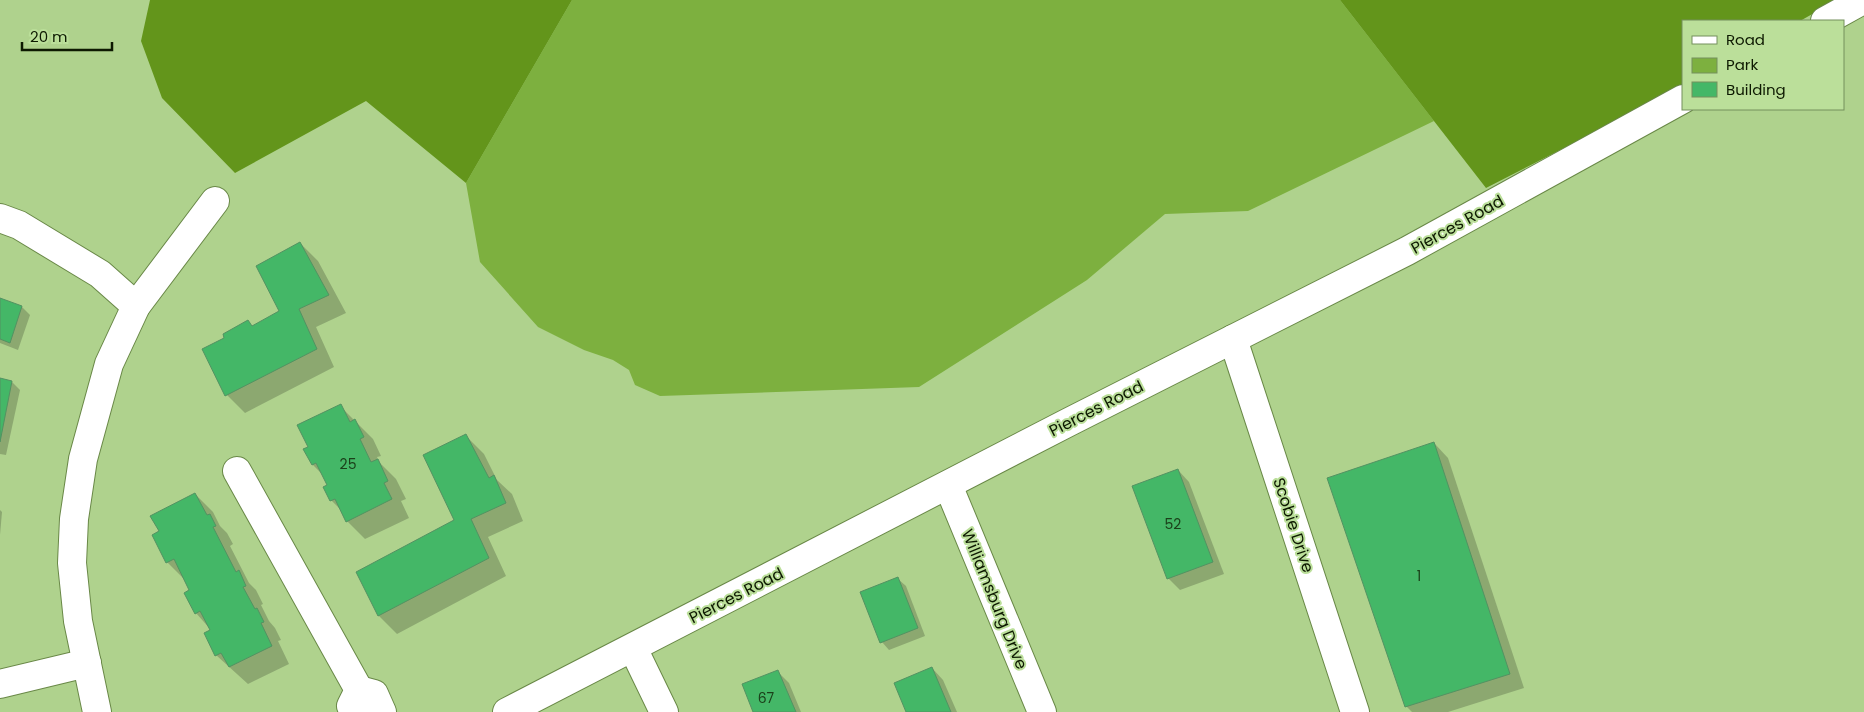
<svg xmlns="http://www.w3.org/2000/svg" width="1864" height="712" font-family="Poppins,sans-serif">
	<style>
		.green { fill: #7db03f }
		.forest { fill: #63951b }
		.shadow { fill: #0003 }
		.building { fill: #44b767; stroke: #539262 }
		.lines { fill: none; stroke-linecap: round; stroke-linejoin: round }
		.minor-casing { stroke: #698847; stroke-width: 30 }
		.minor { stroke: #fff; stroke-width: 28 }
		.labels { text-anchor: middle; stroke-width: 4; stroke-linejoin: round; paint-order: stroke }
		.number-label { font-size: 14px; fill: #1b401a }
		.street-label { font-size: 16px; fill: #0d1901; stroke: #bbdf9a }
	</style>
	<rect width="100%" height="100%" fill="#afd28d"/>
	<polygon class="green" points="572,0 1340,0 1434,121 1248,211 1165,214 1087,280 919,387 660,396 635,385 629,370 613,360 584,350 538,327 480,262 466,183"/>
	<g class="forest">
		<polygon points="150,0 572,0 466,183 366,101 235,173 162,98 141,41"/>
		<polygon points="1340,0 1837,0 1800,21 1683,21 1683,87 1486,188"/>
	</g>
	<g class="shadow">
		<polygon points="300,243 318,261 346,313 316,327 334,367 245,413 227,395 253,327 281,311"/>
		<polygon points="0,300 22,307 30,315 18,350 0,343"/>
		<polygon points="0,379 12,382 20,390 6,455 0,454"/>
		<polygon points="340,406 373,439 381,456 377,457 379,462 396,479 406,499 401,501 409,518 365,539 347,521 342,511 331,500 329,486 324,476 313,465 309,447"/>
		<polygon points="466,436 484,454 497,480 512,494 523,521 488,537 506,576 397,634 379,616 357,573 456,521"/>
		<polygon points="1434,443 1448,458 1524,688 1448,712 1412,712 1406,706"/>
		<polygon points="1178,470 1189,482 1224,574 1180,590 1168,578"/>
		<polygon points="195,494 213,512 220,526 227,533 233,544 230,546 249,583 256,590 263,604 261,605 269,621 275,628 281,640 278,641 289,664 248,684 216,655 211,630 196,613 191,590 185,580 167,562 160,532"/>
		<polygon points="0,510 2,512 0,535"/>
		<polygon points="898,579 906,586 925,636 889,650 882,642"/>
		<polygon points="932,668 943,680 957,712 907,712"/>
		<polygon points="778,672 789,683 801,712 755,712"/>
	</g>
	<g class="building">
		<polygon points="300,242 329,295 299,309 317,349 225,396 202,349 224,338 223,334 248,320 252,326 279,311 256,266"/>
		<polygon points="0,298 22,306 10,343 0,339"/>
		<polygon points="0,378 12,381 0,442"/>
		<polygon points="341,404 350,422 355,419 364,437 360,439 371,462 378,459 388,481 384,483 392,499 346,522 335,499 330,501 323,487 327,485 316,463 312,465 303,449 308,447 297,425"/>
		<polygon points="466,434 489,478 494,475 506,503 471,519 489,558 378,616 356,572 454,520 423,455"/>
		<polygon points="1434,442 1510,674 1405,707 1327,478"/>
		<polygon points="1178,469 1213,562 1167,579 1132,486"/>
		<polygon points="195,493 207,515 210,514 216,526 213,527 236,572 239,570 246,586 243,587 255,609 257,608 264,622 261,623 272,646 229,667 221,653 215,656 204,633 210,630 200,611 195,614 184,593 189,590 174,559 166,563 152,535 159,531 150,516"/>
		<polygon points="898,577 918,628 880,643 860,592"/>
		<polygon points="932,667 951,712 906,712 894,683"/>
		<polygon points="778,670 796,712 753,712 742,684"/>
	</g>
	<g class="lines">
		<defs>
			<g id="minor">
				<polyline points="1825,21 1863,0"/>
				<polyline points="0,218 19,225 100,274 136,306"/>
				<polyline points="1233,339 1355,712"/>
				<polyline points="237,471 359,690"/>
				<polyline points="948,485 1042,712"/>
				<polyline points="633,648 664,712"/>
				<polyline points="0,684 87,663"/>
				<polyline points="97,712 78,621 72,563 74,519 83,459 109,364 136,306 215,201"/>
				<polyline points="354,712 351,706 359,690 374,694 382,712"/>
				<polyline points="507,712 1069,422 1407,251 1683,99"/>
			</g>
		</defs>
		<use href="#minor" class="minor-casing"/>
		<use href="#minor" class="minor"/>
	</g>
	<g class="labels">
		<g class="number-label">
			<text x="348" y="469">25</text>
			<text x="1173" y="529">52</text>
			<text x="1419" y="581">1</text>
			<text x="766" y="703">67</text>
		</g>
		<g class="street-label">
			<text transform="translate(1457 224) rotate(-29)" y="6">Pierces Road</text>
			<text transform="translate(1096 408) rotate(-27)" y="6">Pierces Road</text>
			<text transform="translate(1294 525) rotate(72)" y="6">Scobie Drive</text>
			<text transform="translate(736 595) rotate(-27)" y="6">Pierces Road</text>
			<text transform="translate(995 599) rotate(68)" y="6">Williamsburg Drive</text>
		</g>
	</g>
	<rect x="1682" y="20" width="162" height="90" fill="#bbdf9a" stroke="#75905d"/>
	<rect x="1692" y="36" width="25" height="8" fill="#ffffff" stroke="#75905d"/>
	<text x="1726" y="45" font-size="15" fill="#0d1901">Road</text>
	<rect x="1692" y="58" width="25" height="15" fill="#7db03f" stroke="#75905d"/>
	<text x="1726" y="70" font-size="15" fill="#0d1901">Park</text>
	<rect x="1692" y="82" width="25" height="15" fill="#44b767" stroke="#75905d"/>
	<text x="1726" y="95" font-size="15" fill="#0d1901">Building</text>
	<path d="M22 42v8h90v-8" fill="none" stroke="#0d1901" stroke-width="2.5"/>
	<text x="30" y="42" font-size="15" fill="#0d1901" stroke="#bbdf9a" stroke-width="4" paint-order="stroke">20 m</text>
</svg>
